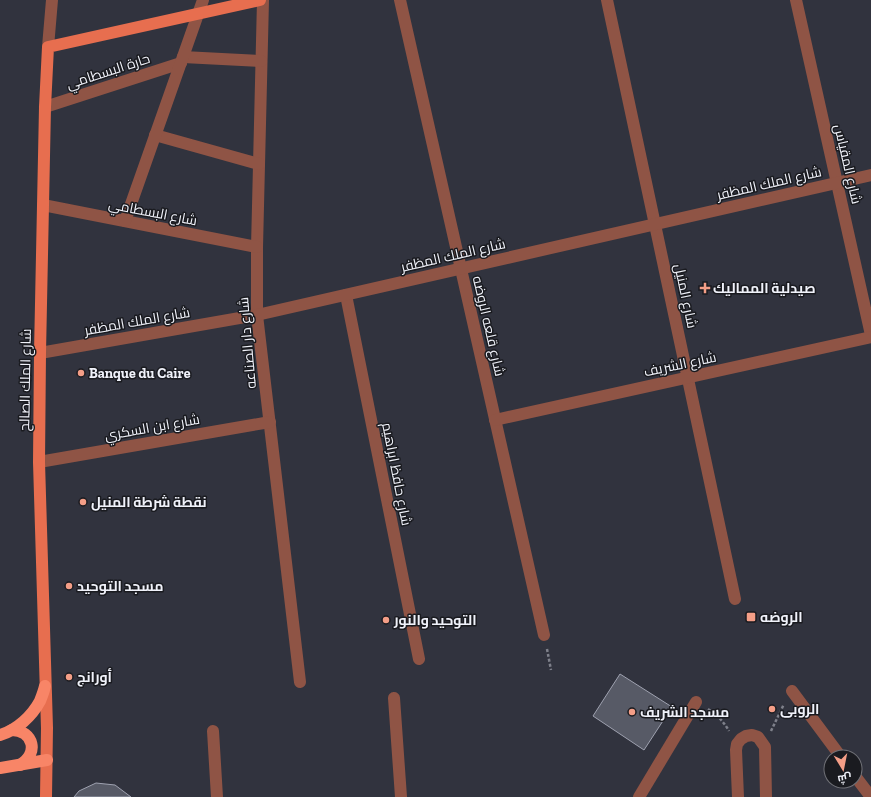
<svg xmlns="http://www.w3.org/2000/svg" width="871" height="797" font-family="'Zilla Slab',Cairo,serif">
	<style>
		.building { fill: #575a66; stroke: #9fa2b0 }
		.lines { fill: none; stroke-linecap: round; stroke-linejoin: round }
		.path { stroke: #7f818b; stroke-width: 2.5; stroke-dasharray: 3 2; stroke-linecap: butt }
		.minor { stroke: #8f5445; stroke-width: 12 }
		.major { stroke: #e76e4f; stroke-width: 12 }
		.highway { stroke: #f88567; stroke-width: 12 }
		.poi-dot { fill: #f49e87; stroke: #1a1b20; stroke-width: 1.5 }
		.labels { text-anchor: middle; stroke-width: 3; stroke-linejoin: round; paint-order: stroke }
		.street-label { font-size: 14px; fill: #f0f2fa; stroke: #1a1b20 }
		.poi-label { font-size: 14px; font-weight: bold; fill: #f0f2fa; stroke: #1a1b20; text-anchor: start }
	</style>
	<rect width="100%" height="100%" fill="#31333e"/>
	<g class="building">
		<polygon points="620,674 672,707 644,750 593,716"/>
		<polygon points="96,783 115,785 131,797 74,797 79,791"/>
	</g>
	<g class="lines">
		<g class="path">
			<polyline points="547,649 551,670"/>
			<path d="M708,709C717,715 724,722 729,731"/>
			<polyline points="771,731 784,704"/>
		</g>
		<g class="minor">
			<polyline points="263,0 257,247 257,315 300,682"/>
			<polyline points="400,0 544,635"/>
			<polyline points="607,0 735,599"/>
			<polyline points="796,0 871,335"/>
			<polyline points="48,47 52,0"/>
			<polyline points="183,57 261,61"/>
			<polyline points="45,107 181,63"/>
			<polyline points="155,135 259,164"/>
			<polyline points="43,205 257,247"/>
			<polyline points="125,221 203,0"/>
			<polyline points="346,295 419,659"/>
			<polyline points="40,353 257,315 871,175"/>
			<polyline points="495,420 871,337"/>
			<polyline points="39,462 270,422"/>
			<polyline points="792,691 841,757"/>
			<polyline points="394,698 401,797"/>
			<polyline points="213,731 217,797"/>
			<polyline points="855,776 871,797"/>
			<polyline points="639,797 696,702"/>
			<polyline points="738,797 736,750 737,744 741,739 746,736 752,735 758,737 765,747 766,797"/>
		</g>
		<polyline class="major" points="46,797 47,728 39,462 40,353 45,107 48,47 260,0"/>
		<g class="highway">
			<path d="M12,730C34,731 39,754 20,765"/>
			<path d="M0,735C17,730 32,716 40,701C42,696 44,691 45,686"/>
			<polyline points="0,768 47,760"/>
		</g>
	</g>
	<g class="poi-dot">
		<path d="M703 282h4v4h4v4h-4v4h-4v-4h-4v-4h4z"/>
		<circle cx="81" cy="373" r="4"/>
		<circle cx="83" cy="502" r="4"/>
		<circle cx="69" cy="586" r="4"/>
		<rect x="746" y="612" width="10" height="10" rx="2"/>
		<circle cx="386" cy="620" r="4"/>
		<circle cx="69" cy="677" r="4"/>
		<circle cx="772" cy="709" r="4"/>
		<circle cx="632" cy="712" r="4"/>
	</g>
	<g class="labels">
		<g class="street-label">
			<text transform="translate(108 71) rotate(-18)" y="5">حارة البسطامي</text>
			<text transform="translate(848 164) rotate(77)" y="5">شارع المقياس</text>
			<text transform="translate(769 183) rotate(-13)" y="5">شارع الملك المظفر</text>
			<text transform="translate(153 212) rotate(11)" y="5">شارع البسطامي</text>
			<text transform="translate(453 255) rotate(-13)" y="5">شارع الملك المظفر</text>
			<text transform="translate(686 296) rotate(78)" y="5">شارع المنيل</text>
			<text transform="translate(137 321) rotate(-10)" y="5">شارع الملك المظفر</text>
			<text transform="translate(489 326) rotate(77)" y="5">شارع قلعه الروضه</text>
			<text transform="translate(247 343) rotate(-95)" y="5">شارع دار الصناعه</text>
			<text transform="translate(680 364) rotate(-12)" y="5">شارع الشريف</text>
			<text transform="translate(25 380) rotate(-89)" y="5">شارع الملك الصالح</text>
			<text transform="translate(152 427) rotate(-10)" y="5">شارع ابن السكري</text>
			<text transform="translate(397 474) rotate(79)" y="5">شارع حافظ ابراهيم</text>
		</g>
		<g class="poi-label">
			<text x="713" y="293">صيدلية المماليك</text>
			<text x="89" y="378">Banque du Caire</text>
			<text x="91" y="507">نقطة شرطة المنيل</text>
			<text x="77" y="591">مسجد التوحيد</text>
			<text x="760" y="622">الروضه</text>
			<text x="394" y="625">التوحيد والنور</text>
			<text x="77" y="682">أورانج</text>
			<text x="780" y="714">الروبى</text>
			<text x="640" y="717">مسجد الشريف</text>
		</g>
	</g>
	<g transform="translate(843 769) rotate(170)"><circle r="19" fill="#1a1b20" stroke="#707177"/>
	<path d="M0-3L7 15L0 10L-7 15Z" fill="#f49e87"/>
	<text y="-6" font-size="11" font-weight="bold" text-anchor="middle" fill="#f0f2fa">ش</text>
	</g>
</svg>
